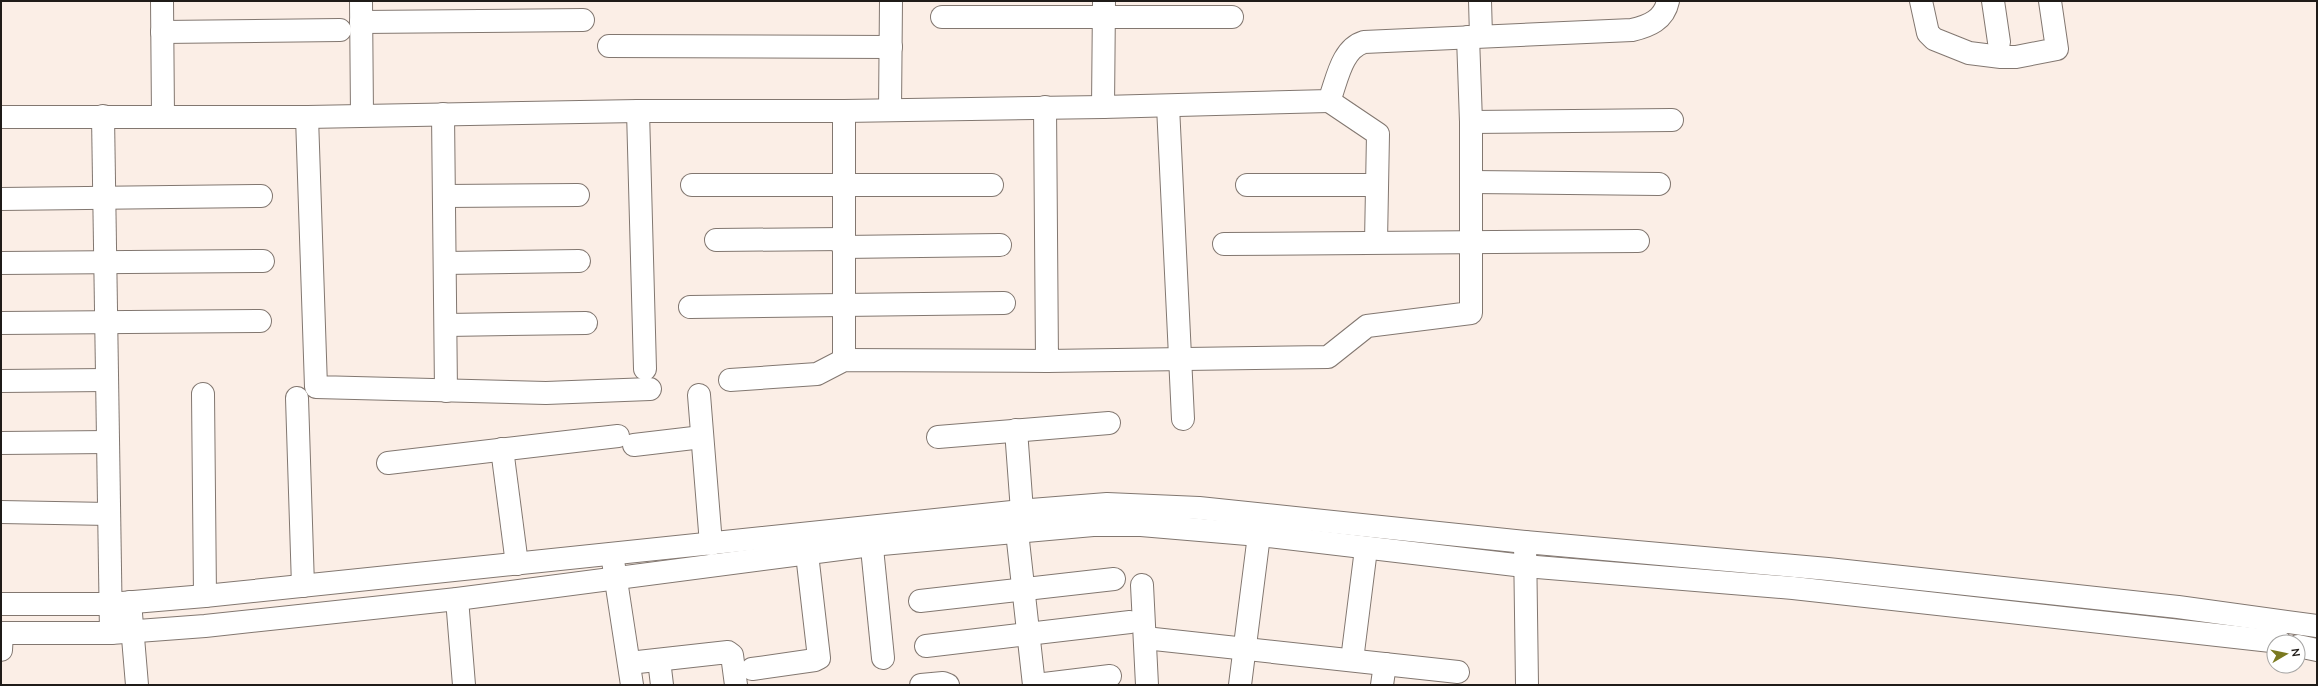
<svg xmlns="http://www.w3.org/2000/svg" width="2318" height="686" font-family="Mulish,sans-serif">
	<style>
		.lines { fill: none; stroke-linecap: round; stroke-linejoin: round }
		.minor-casing { stroke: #827770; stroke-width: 24 }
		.tertiary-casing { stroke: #827770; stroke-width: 24 }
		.minor { stroke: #fff; stroke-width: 22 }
		.tertiary { stroke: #fff; stroke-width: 22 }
	</style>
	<rect width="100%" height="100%" fill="#fbeee6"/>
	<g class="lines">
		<defs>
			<g id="minor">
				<polyline points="162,1 163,116"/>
				<polyline points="361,1 362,115"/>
				<path d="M1104,1L1103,107L1329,101C1337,81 1341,49 1364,42L1632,30C1649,26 1664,20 1668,1"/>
				<polyline points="1480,1 1481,36"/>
				<polyline points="1921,1 1928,33 1934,39 1969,53 2001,57 2016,57 2057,49 2050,1"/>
				<polyline points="1993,1 1999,42"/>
				<polyline points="942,17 1232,17"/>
				<polyline points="361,22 583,20"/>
				<polyline points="162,32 340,30"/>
				<polyline points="609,46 891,47"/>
				<polyline points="1329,101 1378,134 1376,242"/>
				<polyline points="1168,106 1183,419"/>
				<polyline points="1045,107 1047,361 1328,357 1367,326 1471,313 1471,122 1468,37"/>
				<polyline points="890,109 891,1"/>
				<polyline points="638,111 645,369"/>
				<polyline points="844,111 844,360"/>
				<polyline points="443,114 446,391"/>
				<polyline points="103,116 111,633"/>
				<polyline points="1,117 307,117 638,111 844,111 1103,107"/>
				<polyline points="307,117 316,387 546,393 650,389"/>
				<polyline points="1471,122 1672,120"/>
				<polyline points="1471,182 1659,184"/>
				<polyline points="692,185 992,185"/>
				<polyline points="1247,185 1377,185"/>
				<polyline points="445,196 578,195"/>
				<polyline points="1,199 261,196"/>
				<polyline points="716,240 843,239"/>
				<polyline points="1224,244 1638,241"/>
				<polyline points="843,247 1000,245"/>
				<polyline points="1,263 263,261"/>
				<polyline points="445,263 579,261"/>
				<polyline points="690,307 1004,303"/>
				<polyline points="1,323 260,321"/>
				<polyline points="446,325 586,323"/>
				<polyline points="730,380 817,374 844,360 1047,361"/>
				<polyline points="1,381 106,380"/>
				<polyline points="203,394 205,596"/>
				<polyline points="699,395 711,544"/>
				<polyline points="297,398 303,586"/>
				<polyline points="1016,430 1022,511"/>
				<polyline points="938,437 1109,423"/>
				<polyline points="1,443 108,442"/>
				<polyline points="634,445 702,437"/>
				<polyline points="502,449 517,564"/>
				<polyline points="388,463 618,436"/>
				<polyline points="1,512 109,514"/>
				<polyline points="870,528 883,658"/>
				<polyline points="1017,532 1034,685"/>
				<polyline points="1525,542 1527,685"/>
				<polyline points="612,554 632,685"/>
				<polyline points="1142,585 1147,685"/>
				<polyline points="457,599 464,685"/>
				<polyline points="920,601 1114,579"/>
				<polyline points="130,602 137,685"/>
				<polyline points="1145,638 1458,672"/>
				<polyline points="926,646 1130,622"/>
				<polyline points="1,650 2,633"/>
				<polyline points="659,660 662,685"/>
				<polyline points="1352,660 1366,549"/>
				<polyline points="629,663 728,652 732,655 736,685"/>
				<polyline points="752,669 815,660 819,658 807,554"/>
				<polyline points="921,685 943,683 948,685"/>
				<polyline points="1036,685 1110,676"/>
				<polyline points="1240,685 1259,535"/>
				<polyline points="1382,685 1385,664"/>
			</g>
			<g id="tertiary">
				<polyline points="1,604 110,604 205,596 1031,510 1107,504 1199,508 1525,542 1828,569 2178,607 2317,626"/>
				<polyline points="1,633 111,633 205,626 457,599 871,545 1093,525 1141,525 1259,535 1524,566 1793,588 2280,642"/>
				<polyline points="2298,646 2317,650"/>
			</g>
		</defs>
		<use href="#minor" class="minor-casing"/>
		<use href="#tertiary" class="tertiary-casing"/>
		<use href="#minor" class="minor"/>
		<use href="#tertiary" class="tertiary"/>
	</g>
	<rect width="2318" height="686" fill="none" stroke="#1f1b18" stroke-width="4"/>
	<g transform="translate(2286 654) rotate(81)"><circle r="19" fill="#ffffff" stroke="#a5a4a3"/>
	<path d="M0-3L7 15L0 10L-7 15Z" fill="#7a7920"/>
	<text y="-6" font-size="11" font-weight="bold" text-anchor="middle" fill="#1f1b18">N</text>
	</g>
</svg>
